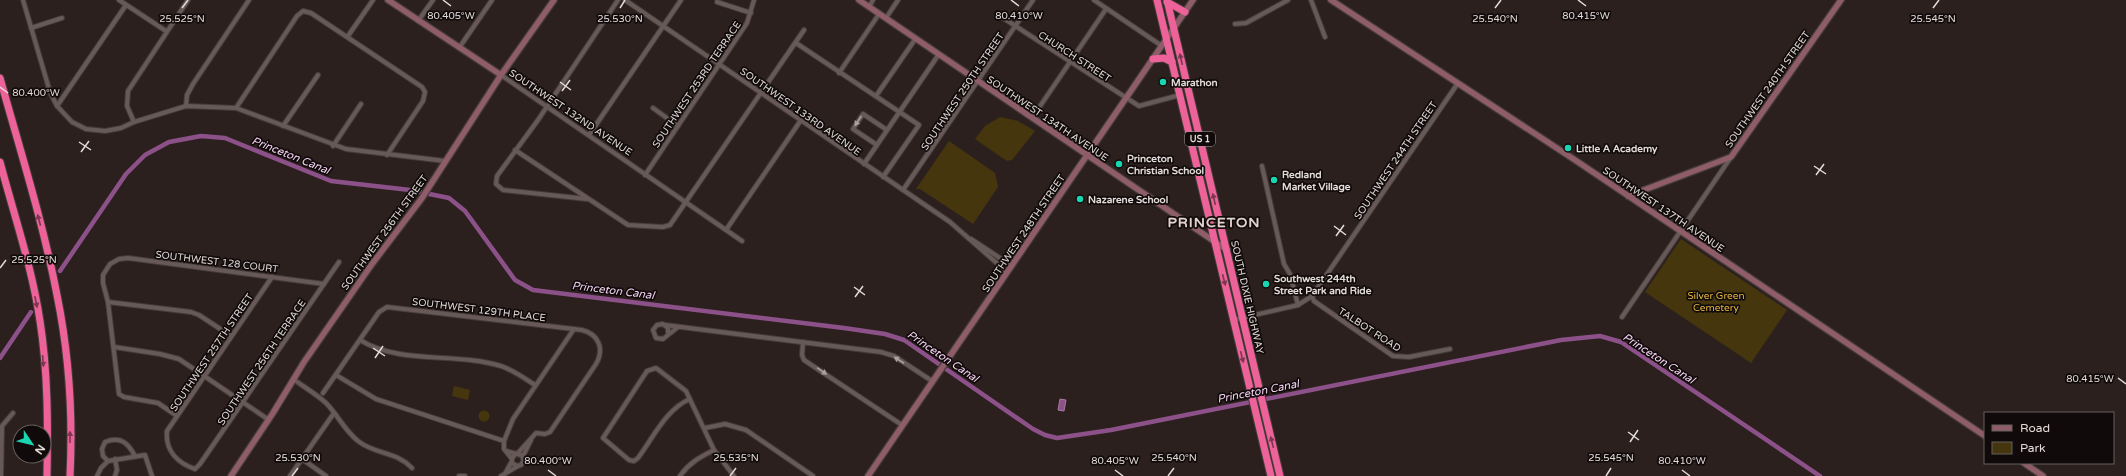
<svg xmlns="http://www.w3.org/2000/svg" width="2126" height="476" font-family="'Varela Round',sans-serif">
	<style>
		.green { fill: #46360e }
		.water { fill: #8d5189; stroke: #a67aa1 }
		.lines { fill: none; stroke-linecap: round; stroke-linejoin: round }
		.canal { stroke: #8d5189; stroke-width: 4.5 }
		.street-casing { stroke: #453c3a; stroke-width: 6 }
		.secondary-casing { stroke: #453c3a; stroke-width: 8 }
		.highway-casing { stroke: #453c3a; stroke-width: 9 }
		.street { stroke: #675957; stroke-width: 4 }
		.secondary { stroke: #8f5c6a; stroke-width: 5.5 }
		.highway { stroke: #ed6298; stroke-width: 7 }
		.oneway { fill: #7e3651 }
		.oneway2 { fill: #aba09e }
		.ticks { fill: none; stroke: #e2dbd9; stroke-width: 1.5 }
		.poi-dot { fill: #1ad5b2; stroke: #100b0a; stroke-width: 1.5 }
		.labels { text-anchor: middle; stroke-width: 3.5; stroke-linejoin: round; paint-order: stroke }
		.shield { fill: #100b0a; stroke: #a39d9b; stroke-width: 1 }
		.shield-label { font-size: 9px; font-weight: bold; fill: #e2dbd9 }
		.street-label { font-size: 10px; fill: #e2dbd9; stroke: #100b0a }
		.poi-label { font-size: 10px; font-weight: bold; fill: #e2dbd9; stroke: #100b0a; text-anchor: start }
		.park-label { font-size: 10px; fill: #e6b741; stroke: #100b0a }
		.water-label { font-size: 11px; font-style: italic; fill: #f7d4f4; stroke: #100b0a }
		.district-label { font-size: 14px; font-weight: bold; letter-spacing: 1px; fill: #e1d1cf; stroke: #100b0a }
		.ticks-label { font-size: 10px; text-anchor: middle; fill: #e2dbd9; stroke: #100b0a; stroke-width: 3.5; stroke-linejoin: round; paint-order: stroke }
	</style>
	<rect width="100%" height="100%" fill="#2b201e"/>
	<g class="green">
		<polygon points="1000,117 1018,121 1035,131 1012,160 1007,161 975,139 985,126"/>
		<polygon points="949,141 995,173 998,187 973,224 920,189 916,189"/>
		<polygon points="1681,239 1787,310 1751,363 1645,292"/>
		<polygon points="454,386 470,390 468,400 452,396"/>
		<circle cx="484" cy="416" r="5.5"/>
	</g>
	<polygon class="water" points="1060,399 1066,400 1064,411 1058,410"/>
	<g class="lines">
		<g class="canal">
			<polyline points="60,271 126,174 145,155 169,142 201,136 225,138 331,181 410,190 449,198 465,211 515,280 533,290 844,328 885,334 904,340 1033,429 1045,435 1057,438 1111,430 1561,340 1600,336 1621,342 1820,476"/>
			<polyline points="0,358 31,312"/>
		</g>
		<defs>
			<g id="street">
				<polyline points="23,0 50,92 57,106 72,122 86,129 105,131 121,128 134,122 186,106 236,108 346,149 445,161"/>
				<polyline points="119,0 166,31"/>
				<polyline points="625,0 950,222 1007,272"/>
				<polyline points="1094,0 1162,46"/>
				<polyline points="1311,0 1325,37"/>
				<polyline points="717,2 751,13"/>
				<polyline points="869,7 873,0"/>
				<polyline points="1000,16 1139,106 1180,95"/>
				<polyline points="886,18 898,0"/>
				<polyline points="418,21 433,0"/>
				<polyline points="1235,24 1246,23 1288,0"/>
				<polyline points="31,28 62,18"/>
				<polyline points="348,36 373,0"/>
				<polyline points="796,43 919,125 883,177"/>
				<polyline points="459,48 492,0"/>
				<polyline points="839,73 879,14"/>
				<polyline points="501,75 742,241"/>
				<polyline points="876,96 916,38"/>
				<polyline points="57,106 126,5"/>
				<polyline points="186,106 187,95 193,84 249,0"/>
				<polyline points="236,108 297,16 303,11 311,13 422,87 425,92 423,101 387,155"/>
				<polyline points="653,108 678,126"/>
				<polyline points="1032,118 1106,9"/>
				<polyline points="134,122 127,106 128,91 188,0"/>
				<polyline points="283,126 318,75"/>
				<polyline points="589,135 681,0"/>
				<polyline points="877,145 853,129 863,114 887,130"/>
				<polyline points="333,146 361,104"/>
				<polyline points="515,150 628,225 663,227 670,225 804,30"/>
				<polyline points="864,164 939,54"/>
				<polyline points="1262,166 1284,264 1290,274 1298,305"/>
				<polyline points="645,175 747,23 754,0"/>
				<polyline points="903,190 1033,0"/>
				<polyline points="587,199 503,190 496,184 497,176 538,120 618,0"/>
				<polyline points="726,230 801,120"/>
				<polyline points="971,239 1012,266"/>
				<path d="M272,277L167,431C165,451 178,463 195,469L200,464L339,262"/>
				<polyline points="1312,296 1314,301 1393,356 1409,357 1450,349"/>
				<polyline points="108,302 191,312 199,315 231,336"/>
				<polyline points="1622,317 1731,157"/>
				<polyline points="1233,320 1298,305 1312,296 1458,83"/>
				<polyline points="665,325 881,352 894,356 932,381"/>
				<polyline points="668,333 668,328 663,324 657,325 653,330 656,338 663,339 678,327"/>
				<path d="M360,340C400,365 456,352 501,366C513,370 524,378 535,385"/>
				<polyline points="803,342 802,355 804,360 902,425"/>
				<polyline points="114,347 160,354 179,359 269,420"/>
				<polyline points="336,375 376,399 504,441 504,449 512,459"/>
				<path d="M293,379C304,387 316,394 326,403C338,415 344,430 358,441C376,455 396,451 412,468"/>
				<path d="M323,393L379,312L387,307L582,330C598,334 605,348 596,364L550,432L545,434L536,433L517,454"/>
				<path d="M690,399C666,409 653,438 638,458L634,461L629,460L603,438L647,371L656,368L686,391L714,450L734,476"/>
				<polyline points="177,416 158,403 124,397 119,394 108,302 103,283 103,275 110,264 119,259 128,258 324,284"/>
				<polyline points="705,428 725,424 746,430 813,476"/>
				<polyline points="504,441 513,419 574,329"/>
				<polyline points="506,451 521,455 524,460 521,465 517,466 512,463 512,459 515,454"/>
				<polyline points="523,456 531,440"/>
				<polyline points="302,459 326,476"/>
				<path d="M108,461L103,456L102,449L105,442C121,436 128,443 135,456"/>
				<polyline points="108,461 145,455 152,476"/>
				<polyline points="506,472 512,461"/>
				<polyline points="1,476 2,426 13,413"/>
				<polyline points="97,476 101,468 108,461"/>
				<polyline points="115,476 117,470 115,459"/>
				<polyline points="290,476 334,413"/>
				<polyline points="459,476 465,476"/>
				<polyline points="501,476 518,466"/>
				<path d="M680,476C689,463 700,457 714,450"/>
			</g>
			<g id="secondary">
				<polyline points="388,0 501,75"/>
				<polyline points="859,0 1227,250"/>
				<polyline points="1331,0 1575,160 1985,436"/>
				<polyline points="1628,196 1731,157 1841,0"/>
				<polyline points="2024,463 2043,476"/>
				<polyline points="231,476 273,413 304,362 372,264 422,198 501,75 554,0"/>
				<polyline points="868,476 1193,0"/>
			</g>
			<g id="highway">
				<polyline points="1157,0 1271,476"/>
				<polyline points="1167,0 1280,476"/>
				<polyline points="1167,2 1185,12"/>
				<polyline points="1153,59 1164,58 1172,62"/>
				<path d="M0,78C20,150 43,222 57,295C69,354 73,416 70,476"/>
				<path d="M0,162C14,215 32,267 40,321C48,372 48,425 47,476"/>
			</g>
		</defs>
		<use href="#street" class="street-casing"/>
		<use href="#secondary" class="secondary-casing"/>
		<use href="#highway" class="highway-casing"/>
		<use href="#street" class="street"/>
		<use href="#secondary" class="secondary"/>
		<use href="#highway" class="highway"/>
	</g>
	<defs><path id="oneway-solid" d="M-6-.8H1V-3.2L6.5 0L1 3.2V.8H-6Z"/></defs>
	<g class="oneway">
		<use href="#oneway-solid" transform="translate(1181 59) rotate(-103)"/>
		<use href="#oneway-solid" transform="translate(1214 199) rotate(-103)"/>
		<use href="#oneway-solid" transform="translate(39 220) rotate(-105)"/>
		<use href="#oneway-solid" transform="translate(1224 280) rotate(76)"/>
		<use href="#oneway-solid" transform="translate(36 302) rotate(79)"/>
		<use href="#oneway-solid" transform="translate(1242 357) rotate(76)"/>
		<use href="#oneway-solid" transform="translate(43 361) rotate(86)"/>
		<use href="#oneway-solid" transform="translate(70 437) rotate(-90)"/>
		<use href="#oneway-solid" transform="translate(1272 442) rotate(-104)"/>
	</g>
	<g class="oneway2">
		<use href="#oneway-solid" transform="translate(858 121) rotate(124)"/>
		<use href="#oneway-solid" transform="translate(899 360) rotate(-147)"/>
		<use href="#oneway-solid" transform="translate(822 371) rotate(35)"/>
	</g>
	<path class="ticks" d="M443,0L451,6M1011,0L1019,6M1578,0L1586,6M182,8L188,0M620,8L625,0M1495,8L1501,0M1933,8L1939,0M560,82L571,90M0,87L8,93M562,91L570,80M79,142L91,150M81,152L89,141M1814,166L1826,174M1816,175L1824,164M1334,226L1346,235M1336,236L1344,225M0,268L6,260M854,287L865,295M855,297L863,286M373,348L385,356M375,358L383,346M2118,378L2126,384M1628,432L1639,440M1630,442L1638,430M548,470L556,476M1115,470L1123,476M1682,470L1690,476M292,476L298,468M730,476L736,468M1168,476L1174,468M1606,476L1611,468"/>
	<g class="poi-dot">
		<circle cx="1163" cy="82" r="4"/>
		<circle cx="1568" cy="148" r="4"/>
		<circle cx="1119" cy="164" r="4"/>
		<circle cx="1274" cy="180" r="4"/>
		<circle cx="1080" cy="199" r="4"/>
		<circle cx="1266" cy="284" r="4"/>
	</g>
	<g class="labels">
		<rect class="shield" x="1185" y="132" width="30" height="14" rx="3"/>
		<g class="shield-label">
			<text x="1200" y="142">US 1</text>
		</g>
		<g class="street-label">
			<text transform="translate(1075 56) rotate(33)" y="4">CHURCH STREET</text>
			<text transform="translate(696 84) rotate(-56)" y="4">SOUTHWEST 253RD TERRACE</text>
			<text transform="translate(1767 89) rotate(-55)" y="4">SOUTHWEST 240TH STREET</text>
			<text transform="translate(962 91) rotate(-56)" y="4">SOUTHWEST 250TH STREET</text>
			<text transform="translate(801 111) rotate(35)" y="4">SOUTHWEST 133RD AVENUE</text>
			<text transform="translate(571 112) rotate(34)" y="4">SOUTHWEST 132ND AVENUE</text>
			<text transform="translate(1048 118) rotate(34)" y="4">SOUTHWEST 134TH AVENUE</text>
			<text transform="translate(1395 160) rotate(-56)" y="4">SOUTHWEST 244TH STREET</text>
			<text transform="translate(1664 209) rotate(34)" y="4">SOUTHWEST 137TH AVENUE</text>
			<text transform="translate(384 232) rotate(-54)" y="4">SOUTHWEST 256TH STREET</text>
			<text transform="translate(1023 233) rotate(-56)" y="4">SOUTHWEST 248TH STREET</text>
			<text transform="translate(217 261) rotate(7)" y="4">SOUTHWEST 128 COURT</text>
			<text transform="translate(1248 297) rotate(77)" y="4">SOUTH DIXIE HIGHWAY</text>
			<text transform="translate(479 309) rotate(7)" y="4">SOUTHWEST 129TH PLACE</text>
			<text transform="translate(1370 329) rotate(33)" y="4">TALBOT ROAD</text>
			<text transform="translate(211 352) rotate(-56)" y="4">SOUTHWEST 257TH STREET</text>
			<text transform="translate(261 362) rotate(-56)" y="4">SOUTHWEST 256TH TERRACE</text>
		</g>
		<g class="poi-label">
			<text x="1171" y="86">Marathon</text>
			<text x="1576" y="152">Little A Academy</text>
			<text x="1127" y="162">Princeton<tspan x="1127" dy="12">Christian School</tspan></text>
			<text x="1282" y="178">Redland<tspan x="1282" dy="12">Market Village</tspan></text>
			<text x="1088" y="203">Nazarene School</text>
			<text x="1274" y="282">Southwest 244th<tspan x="1274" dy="12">Street Park and Ride</tspan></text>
		</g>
		<g class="park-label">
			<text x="1716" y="299">Silver Green<tspan x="1716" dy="12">Cemetery</tspan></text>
		</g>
		<g class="water-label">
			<text transform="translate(291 155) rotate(22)" y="4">Princeton Canal</text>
			<text transform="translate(613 290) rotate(7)" y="4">Princeton Canal</text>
			<text transform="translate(943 356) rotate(34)" y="4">Princeton Canal</text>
			<text transform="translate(1659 358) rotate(33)" y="4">Princeton Canal</text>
			<text transform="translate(1258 391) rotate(-11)" y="4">Princeton Canal</text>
		</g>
		<g class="district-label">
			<text x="1214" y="227">PRINCETON</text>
		</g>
	</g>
	<g class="ticks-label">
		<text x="451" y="19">80.405°W</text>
		<text x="1019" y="19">80.410°W</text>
		<text x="1586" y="19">80.415°W</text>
		<text x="182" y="22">25.525°N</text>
		<text x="620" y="22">25.530°N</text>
		<text x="1495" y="22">25.540°N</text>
		<text x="1933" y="22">25.545°N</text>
		<text x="36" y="96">80.400°W</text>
		<text x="34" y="263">25.525°N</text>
		<text x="2090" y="382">80.415°W</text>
		<text x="298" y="461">25.530°N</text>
		<text x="736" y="461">25.535°N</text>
		<text x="1174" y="461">25.540°N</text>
		<text x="1611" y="461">25.545°N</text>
		<text x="548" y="464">80.400°W</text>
		<text x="1115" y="464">80.405°W</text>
		<text x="1682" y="464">80.410°W</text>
	</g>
	<rect x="1984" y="412" width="130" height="52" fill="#100b0a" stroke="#645e5d"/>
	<rect x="1992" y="425" width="20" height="6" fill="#8f5c6a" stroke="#645e5d"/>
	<text x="2020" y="432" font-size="12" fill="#e2dbd9">Road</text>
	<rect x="1992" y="442" width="20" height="12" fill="#46360e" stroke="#645e5d"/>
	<text x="2020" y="452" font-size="12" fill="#e2dbd9">Park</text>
	<g transform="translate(32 444) rotate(125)"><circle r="19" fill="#100b0a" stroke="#645e5d"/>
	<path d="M0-3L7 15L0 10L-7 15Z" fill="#1ad5b2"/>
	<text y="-6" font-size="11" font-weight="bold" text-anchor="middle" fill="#e2dbd9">N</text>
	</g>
</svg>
